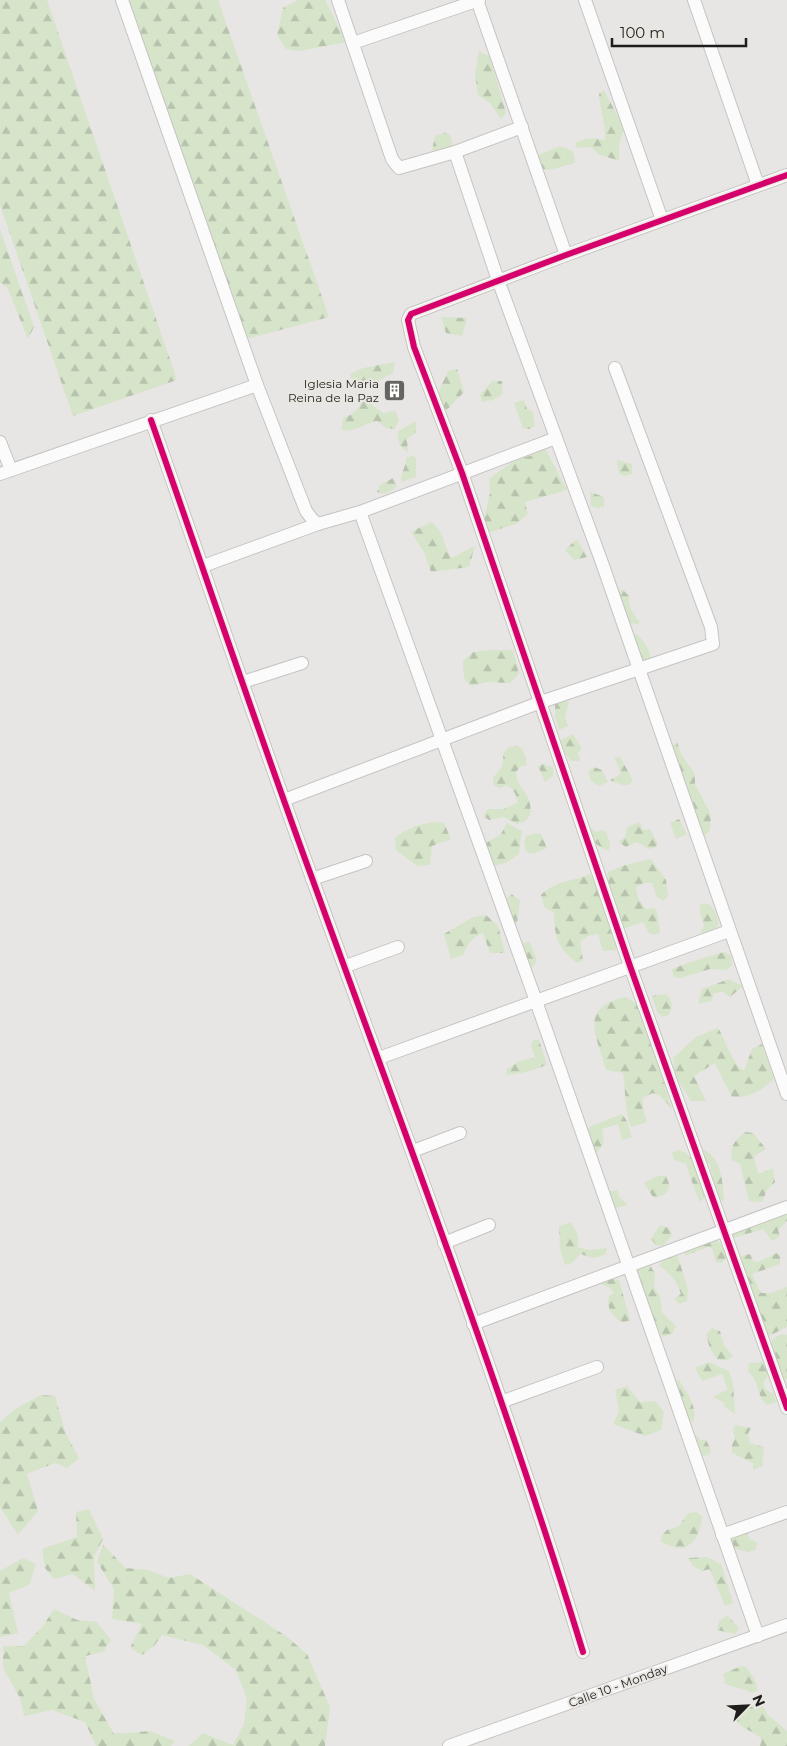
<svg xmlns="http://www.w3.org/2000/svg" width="787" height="1746" font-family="Montserrat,sans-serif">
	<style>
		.forest { fill: url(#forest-firs) }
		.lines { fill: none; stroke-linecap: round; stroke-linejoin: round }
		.minor-casing { stroke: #c5c4c2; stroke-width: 14 }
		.minor { stroke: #fcfbfb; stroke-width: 12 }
		.cycleway-casing { stroke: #eae7e2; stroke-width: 9 }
		.cycleway { stroke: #d6006c; stroke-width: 6 }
		.labels { text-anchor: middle; stroke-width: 4; stroke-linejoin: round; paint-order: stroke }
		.poi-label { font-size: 12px; fill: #1f1e1c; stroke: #eae7e2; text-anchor: end }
		.street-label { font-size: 12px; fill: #1f1e1c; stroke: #eae7e2 }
	</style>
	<defs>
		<pattern id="forest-firs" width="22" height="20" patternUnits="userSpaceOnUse" patternTransform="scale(1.25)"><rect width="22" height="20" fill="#d6e4ca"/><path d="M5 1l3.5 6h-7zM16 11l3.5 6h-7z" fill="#b7c3ad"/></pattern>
	</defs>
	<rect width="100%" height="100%" fill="#e8e6e4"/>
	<g class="forest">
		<polygon points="0,0 47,0 177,380 73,416 0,205"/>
		<polygon points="126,0 218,0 329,317 239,341"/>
		<polygon points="298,0 325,0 346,42 299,51 286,49 277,35 283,8"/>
		<polygon points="479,51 490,57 506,113 501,119 490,103 478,95 475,75"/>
		<path d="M604,90L624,128L619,146V161L598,154L591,147L577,148L575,143C586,137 593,138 605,140C606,124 600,111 599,94Z"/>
		<polygon points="445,133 450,135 453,146 442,155 432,150 435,136"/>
		<polygon points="560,146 573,151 575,163 550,170 538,168 538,155"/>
		<polygon points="0,229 34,327 28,339 7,287 0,283"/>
		<polygon points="441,317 467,318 462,336 446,333"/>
		<polygon points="395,362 393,373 365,388 355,389 350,374 363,368"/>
		<polygon points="457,369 464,392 444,413 437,395 448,371"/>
		<polygon points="492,381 502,381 503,394 493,400 482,402 480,395"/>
		<path d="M364,392L372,405L383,413L395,411L399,419L395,429L386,428L377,421C364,423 355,433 342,430L343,418L352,414L360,406L358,395Z"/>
		<polygon points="524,400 527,409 533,412 535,426 530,429 523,428 514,403"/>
		<path d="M416,421V432L407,439L408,452C399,447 397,441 398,431Z"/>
		<polygon points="545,448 567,490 525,502 528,514 516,524 487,533 482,527 490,493 489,479 516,459 530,456"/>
		<path d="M413,455L416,460V477L401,482C401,472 406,467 406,458Z"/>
		<polygon points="617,460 632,464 632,474 624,476 619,473"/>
		<polygon points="393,478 397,487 385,494 377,492 380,485"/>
		<polygon points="590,492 604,497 604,507 597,508 591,506"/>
		<path d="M431,522C444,531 444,546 451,558L475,546L469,567L431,572L424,552L411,532Z"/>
		<polygon points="577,539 587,557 574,560 565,550"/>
		<path d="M622,589L629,596C629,608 632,613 640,622L638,624L628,623L616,595Z"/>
		<path d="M637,634C649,648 655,657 646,674L629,636Z"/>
		<polygon points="489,650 513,650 519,674 510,683 488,682 471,686 464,679 463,661 473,652"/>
		<polygon points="564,700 569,702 565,718 568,726 559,730 555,717 555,703"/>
		<polygon points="573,734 582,749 578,752 580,761 571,761 560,747 561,740"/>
		<polygon points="677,742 681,754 695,774 695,784 711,815 710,830 700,841 695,828 695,809 668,750"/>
		<path d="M517,746L523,749L527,765L520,767L516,772C517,791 534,793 530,815L525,821L517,824L504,817L489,820L483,816L488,809H503L517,803C517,794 514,790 507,785L500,788L493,785V778L502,766L504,752L509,747Z"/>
		<polygon points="620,757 633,780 629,785 622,785 610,780 621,774 615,758"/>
		<polygon points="543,764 553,767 553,776 545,782 538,766"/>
		<polygon points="594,767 602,770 608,782 599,786 590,780 589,770"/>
		<polygon points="679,819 687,834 676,839 670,823"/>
		<path d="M436,822L444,823L451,839L432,846L430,865L417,866L396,850L395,838C408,827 420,824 436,822Z"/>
		<polygon points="640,822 643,830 650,829 658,844 656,847 649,849 637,842 626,847 618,842 625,837 627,827"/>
		<polygon points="507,823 522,831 519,854 506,863 493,866 486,843 501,834"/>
		<polygon points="592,828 595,832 601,830 606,832 610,843 609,850 603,849 591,840 588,832"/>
		<polygon points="533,834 541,834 547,848 533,854 526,851 524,843 526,836"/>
		<polygon points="651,859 666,880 668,896 663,901 657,897 652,883 644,883 636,887 638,898 646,909 654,908 657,911 660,933 654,935 649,933 643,922 623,929 607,881 608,872 622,866"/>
		<path d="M589,874L596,882L618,943L616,950L603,951L598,934L588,936L580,942L583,960L577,963C558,949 554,935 554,913L544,907L541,895C554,881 572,882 589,874Z"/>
		<polygon points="511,894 520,900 517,923 511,926 503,901"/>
		<path d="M700,904H709C716,911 719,918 718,927L702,936L701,931L704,926L700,913Z"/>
		<path d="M486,915L498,926L505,953H490L483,933C471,937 468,945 463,955L451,959L444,934L473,917Z"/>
		<polygon points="530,942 537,960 533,967 526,969 518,949 522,943"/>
		<path d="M725,952L731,956L732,965L727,970L710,969L681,978L674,977L671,970C676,966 718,953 725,952Z"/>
		<polygon points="729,979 743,986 730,997 723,992 714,993 711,1001 698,1004 702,989"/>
		<path d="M666,994C673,1001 673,1006 669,1015L663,1017L657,1012L652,996Z"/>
		<path d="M626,997L639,1005L672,1109L660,1096L653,1093L643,1098V1108L647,1122L631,1127C624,1106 626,1094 623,1073L606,1070C597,1035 577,1008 626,997Z"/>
		<path d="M718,1028C727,1042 731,1062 744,1071L752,1049L762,1044L774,1079C761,1091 749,1098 732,1097L715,1063L694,1076L706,1101H691L674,1074L673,1058L696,1037Z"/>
		<polygon points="533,1040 539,1040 547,1065 527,1072 506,1075 507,1069 519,1061 535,1058 531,1045"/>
		<path d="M622,1114L627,1121L632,1137L622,1140L618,1124L602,1129C605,1144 604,1147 591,1156L583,1136L589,1127Z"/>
		<path d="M745,1132L753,1133L766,1149L754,1156L758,1174L773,1168L775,1182L767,1190L762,1202L749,1201L740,1164L732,1160C729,1147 735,1140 745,1132Z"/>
		<path d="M700,1149C720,1151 724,1185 724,1201L718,1200L710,1165L703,1159Z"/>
		<path d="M679,1150C701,1157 697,1178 705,1196L701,1202C696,1196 689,1173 686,1164L674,1160L672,1153Z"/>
		<polygon points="658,1176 666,1176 670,1186 666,1193 656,1198 653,1197 644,1183"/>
		<polygon points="617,1190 619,1197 628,1205 615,1208 605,1192"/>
		<polygon points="787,1212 787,1221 778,1230 780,1236 772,1241 763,1229 733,1238 731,1235 735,1230"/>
		<polygon points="571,1222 578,1235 578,1247 589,1250 607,1248 605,1255 594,1258 580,1254 572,1263 565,1265 560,1250 559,1226"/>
		<polygon points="660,1225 669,1228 672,1235 663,1246 656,1245 651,1239"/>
		<polygon points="715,1237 726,1252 726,1258 722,1263 716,1262 712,1248 708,1247 685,1256 685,1248"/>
		<path d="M777,1253L780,1256V1264L752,1274L761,1293H771L787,1287V1327L769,1336C754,1318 742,1280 741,1256L750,1254L753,1261L758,1262Z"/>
		<path d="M677,1254L688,1289L687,1301L679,1304L674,1299L681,1294C677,1281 670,1273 659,1266L666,1256Z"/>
		<polygon points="649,1264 655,1273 654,1287 660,1297 662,1312 676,1326 672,1334 662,1337 656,1328 634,1268"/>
		<path d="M600,1277L619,1280L630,1320L623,1323C613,1316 606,1310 609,1296L614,1293L609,1287L601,1284Z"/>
		<polygon points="712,1328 720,1331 724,1345 733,1356 727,1360 718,1360 710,1349 706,1334"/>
		<polygon points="781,1334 787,1335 787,1379 783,1381 773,1363 772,1340"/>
		<polygon points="709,1362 729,1371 733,1383 735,1414 725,1407 723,1402 713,1397 728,1389 722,1374 702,1381 695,1368"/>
		<path d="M763,1362L768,1375L763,1383L766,1390L774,1394L776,1402L767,1405C755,1394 761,1382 748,1372L749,1363Z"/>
		<path d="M679,1380C687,1393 697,1405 694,1421L687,1422L673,1383Z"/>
		<polygon points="627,1386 640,1402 655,1401 664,1412 661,1430 645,1436 613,1424 619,1411 615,1390"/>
		<polygon points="41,1395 55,1396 66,1434 79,1458 67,1468 55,1463 27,1474 38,1511 18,1535 0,1507 0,1422 15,1409"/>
		<polygon points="735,1425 751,1428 748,1434 750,1443 764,1447 762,1466 753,1470 753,1463 732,1453 732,1445 735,1439 733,1430"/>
		<polygon points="697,1434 700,1440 706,1440 711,1450 709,1455 702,1456 696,1447"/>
		<polygon points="89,1509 103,1539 94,1557 95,1591 73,1574 54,1579 45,1568 42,1549 77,1537 76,1512"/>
		<path d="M696,1512L702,1516C702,1529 694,1550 677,1548C672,1547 666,1544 661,1542L662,1535L667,1530L679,1526L688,1513Z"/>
		<polygon points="747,1528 749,1539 757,1542 756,1550 747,1552 731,1547 725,1538"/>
		<polygon points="103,1545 126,1568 148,1570 169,1578 190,1574 286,1636 307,1654 330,1707 325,1746 189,1746 203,1733 233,1745 244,1724 247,1699 236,1670 203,1645 162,1635 154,1646 142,1655 130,1648 142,1624 112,1619 114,1589 97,1562"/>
		<polygon points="707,1557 721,1564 733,1603 725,1606 710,1569 702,1571 693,1566 688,1558"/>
		<polygon points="23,1558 36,1564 29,1585 9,1593 18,1633 0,1637 0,1571"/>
		<polygon points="54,1609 77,1620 97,1622 111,1640 103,1652 85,1656 94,1699 114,1734 150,1731 175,1741 171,1746 96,1746 85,1722 52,1710 24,1716 20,1698 3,1668 3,1646 24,1646 43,1626"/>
		<polygon points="727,1615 739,1628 735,1634 717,1630 719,1621"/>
		<path d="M741,1666L746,1667C751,1674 758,1682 757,1691L751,1693C743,1687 734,1689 725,1683L723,1674Z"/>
		<path d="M754,1697L758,1698L768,1715L787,1731V1746H760L762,1739C752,1730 740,1729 732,1715L735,1709L741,1703L751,1707L754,1705Z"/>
	</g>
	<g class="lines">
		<defs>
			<g id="minor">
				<polyline points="122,0 257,385 306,511 312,519 318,524 360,512"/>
				<polyline points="338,0 392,159 399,168 455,152 498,280 601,560 787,1094"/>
				<polyline points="477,0 566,255"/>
				<polyline points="585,0 662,220"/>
				<polyline points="694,0 758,185"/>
				<polyline points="353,43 479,0"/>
				<polyline points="455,152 522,127"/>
				<polyline points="787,175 566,255 411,314 408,320 414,347 462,473 630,966 787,1408"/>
				<path d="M151,420C205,573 256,726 312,878C405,1135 503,1390 583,1652"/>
				<polyline points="556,438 360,512 536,1001 758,1636"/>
				<polyline points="0,442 11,470"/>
				<polyline points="0,474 257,385"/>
				<polyline points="203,566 318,524"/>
				<polyline points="243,682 302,663"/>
				<polyline points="284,800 541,702 713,644 711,627 615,368"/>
				<polyline points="312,879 366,861"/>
				<polyline points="346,966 398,947"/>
				<polyline points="379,1058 729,931"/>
				<polyline points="413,1151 460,1133"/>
				<polyline points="444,1243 489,1225"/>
				<polyline points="473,1324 787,1207"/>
				<polyline points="501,1402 597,1367"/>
				<polyline points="722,1535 787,1512"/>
				<polyline points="449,1746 787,1625"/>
			</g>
		</defs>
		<use href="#minor" class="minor-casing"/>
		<use href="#minor" class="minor"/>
		<defs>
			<g id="cycleway">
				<polyline points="787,175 566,255 411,314 408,320 414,347 462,473 630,966 787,1408"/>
				<path d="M151,420C205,573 256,726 312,878C405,1135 503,1390 583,1652"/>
			</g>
		</defs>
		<use href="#cycleway" class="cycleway-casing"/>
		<use href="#cycleway" class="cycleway"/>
	</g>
	<defs>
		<symbol id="building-square" viewBox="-11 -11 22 22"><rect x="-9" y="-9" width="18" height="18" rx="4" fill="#656462" stroke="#eae7e2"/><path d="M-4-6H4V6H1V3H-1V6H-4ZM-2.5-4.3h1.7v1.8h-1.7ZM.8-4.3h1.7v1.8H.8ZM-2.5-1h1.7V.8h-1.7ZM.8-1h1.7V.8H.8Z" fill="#fff"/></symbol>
	</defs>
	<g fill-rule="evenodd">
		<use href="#building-square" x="382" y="378" width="25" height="25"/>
	</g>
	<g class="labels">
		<g class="poi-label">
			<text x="379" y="388">Iglesia Maria<tspan x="379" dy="14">Reina de la Paz</tspan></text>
		</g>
		<g class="street-label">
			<text transform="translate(618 1686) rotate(-20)" y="4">Calle 10 - Monday</text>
		</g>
	</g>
	<g transform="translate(747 1706) rotate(66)" stroke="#eae7e2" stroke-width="4" paint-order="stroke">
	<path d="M0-4L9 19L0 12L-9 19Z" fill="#1f1e1c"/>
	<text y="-8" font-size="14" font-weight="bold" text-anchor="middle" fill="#1f1e1c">N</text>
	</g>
	<path d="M612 38v8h134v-8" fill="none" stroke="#1f1e1c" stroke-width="2.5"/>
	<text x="620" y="38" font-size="15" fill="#1f1e1c" stroke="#eae7e2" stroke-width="4" paint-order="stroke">100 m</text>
</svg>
